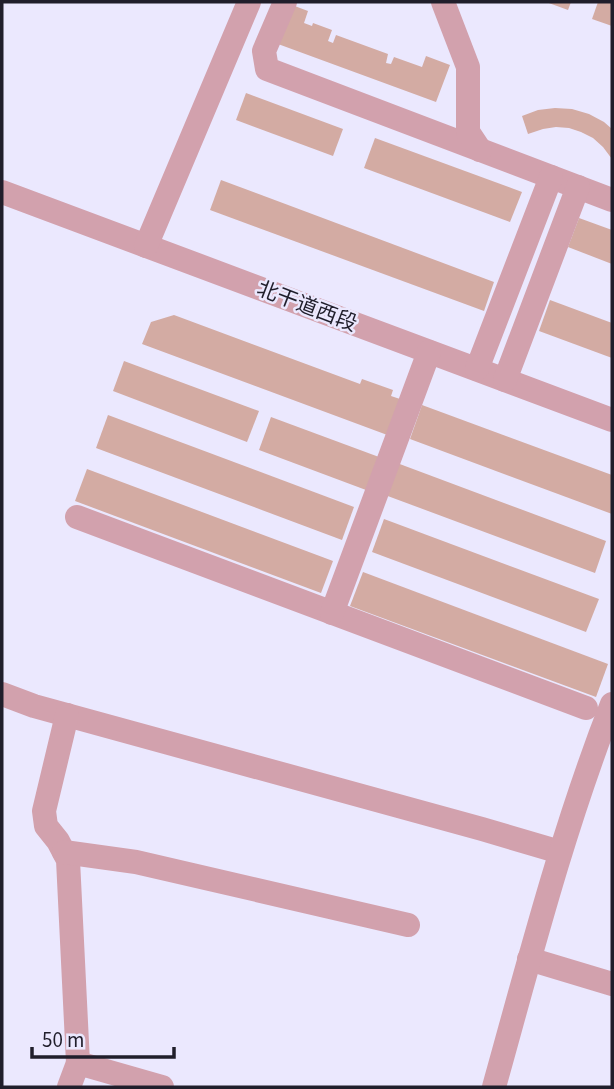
<svg xmlns="http://www.w3.org/2000/svg" width="614" height="1089" font-family="'Source Sans 3','Noto Sans SC',sans-serif">
	<style>
		.building { fill: #d3aba3 }
		.lines { fill: none; stroke-linecap: round; stroke-linejoin: round }
		.minor { stroke: #d2a1ad; stroke-width: 24 }
		.labels { text-anchor: middle; stroke-width: 5; stroke-linejoin: round; paint-order: stroke }
		.street-label { font-size: 21px; fill: #201e2b; stroke: #ebe8fe }
	</style>
	<rect width="100%" height="100%" fill="#ebe8fe"/>
	<g class="building">
		<polygon points="546,2 571,2 568,10"/>
		<polygon points="598,2 612,2 612,26 592,19"/>
		<polygon points="292,5 308,11 304,23 312,26 313,23 332,30 328,41 333,43 336,35 388,54 386,63 391,64 394,57 422,67 426,56 450,65 436,102 278,44"/>
		<polygon points="246,93 343,129 333,156 236,120"/>
		<polygon points="555,108 572,109 589,114 604,122 612,129 612,159 603,147 593,138 581,132 569,128 556,127 543,129 528,134 522,116 538,110"/>
		<polygon points="375,138 522,192 510,222 364,168"/>
		<polygon points="221,180 494,282 484,311 210,210"/>
		<polygon points="579,218 612,230 612,264 568,247"/>
		<polygon points="550,300 612,323 612,358 539,331"/>
		<polygon points="174,315 360,384 362,379 393,390 391,396 403,400 390,436 142,344 151,322"/>
		<polygon points="124,361 259,411 247,442 113,391"/>
		<polygon points="422,405 612,475 612,514 410,439"/>
		<polygon points="108,415 354,507 342,540 96,448"/>
		<polygon points="271,417 379,457 366,490 259,450"/>
		<polygon points="397,463 606,541 595,573 385,495"/>
		<polygon points="87,469 333,561 321,593 75,501"/>
		<polygon points="384,519 599,599 586,632 372,552"/>
		<polygon points="363,572 608,664 596,697 350,606"/>
	</g>
	<g class="lines">
		<g class="minor">
			<polyline points="285,2 264,51 267,69 612,200"/>
			<polyline points="443,2 468,67 468,132 480,150"/>
			<polyline points="2,192 612,420"/>
			<polyline points="146,246 249,2"/>
			<polyline points="477,369 551,177"/>
			<polyline points="505,380 578,187"/>
			<polyline points="77,517 586,708"/>
			<polyline points="332,613 429,352"/>
			<polyline points="2,694 34,706 482,829 560,852"/>
			<polyline points="67,715 44,811 46,826 58,841 68,860 78,1063"/>
			<polyline points="64,852 136,862 408,925"/>
			<polyline points="529,959 612,984"/>
			<polyline points="69,1087 78,1063 162,1087"/>
			<path d="M494,1087C530,958 563,829 612,704"/>
		</g>
	</g>
	<g class="labels">
		<g class="street-label">
			<text transform="translate(307 306) rotate(21)" y="7">北干道西段</text>
		</g>
	</g>
	<rect width="614" height="1089" fill="none" stroke="#201e2b" stroke-width="7"/>
	<path d="M32 1047v10h142v-10" fill="none" stroke="#201e2b" stroke-width="3.5"/>
	<text x="42" y="1047" font-size="21" fill="#201e2b" stroke="#ebe8fe" stroke-width="5" paint-order="stroke">50 m</text>
</svg>
